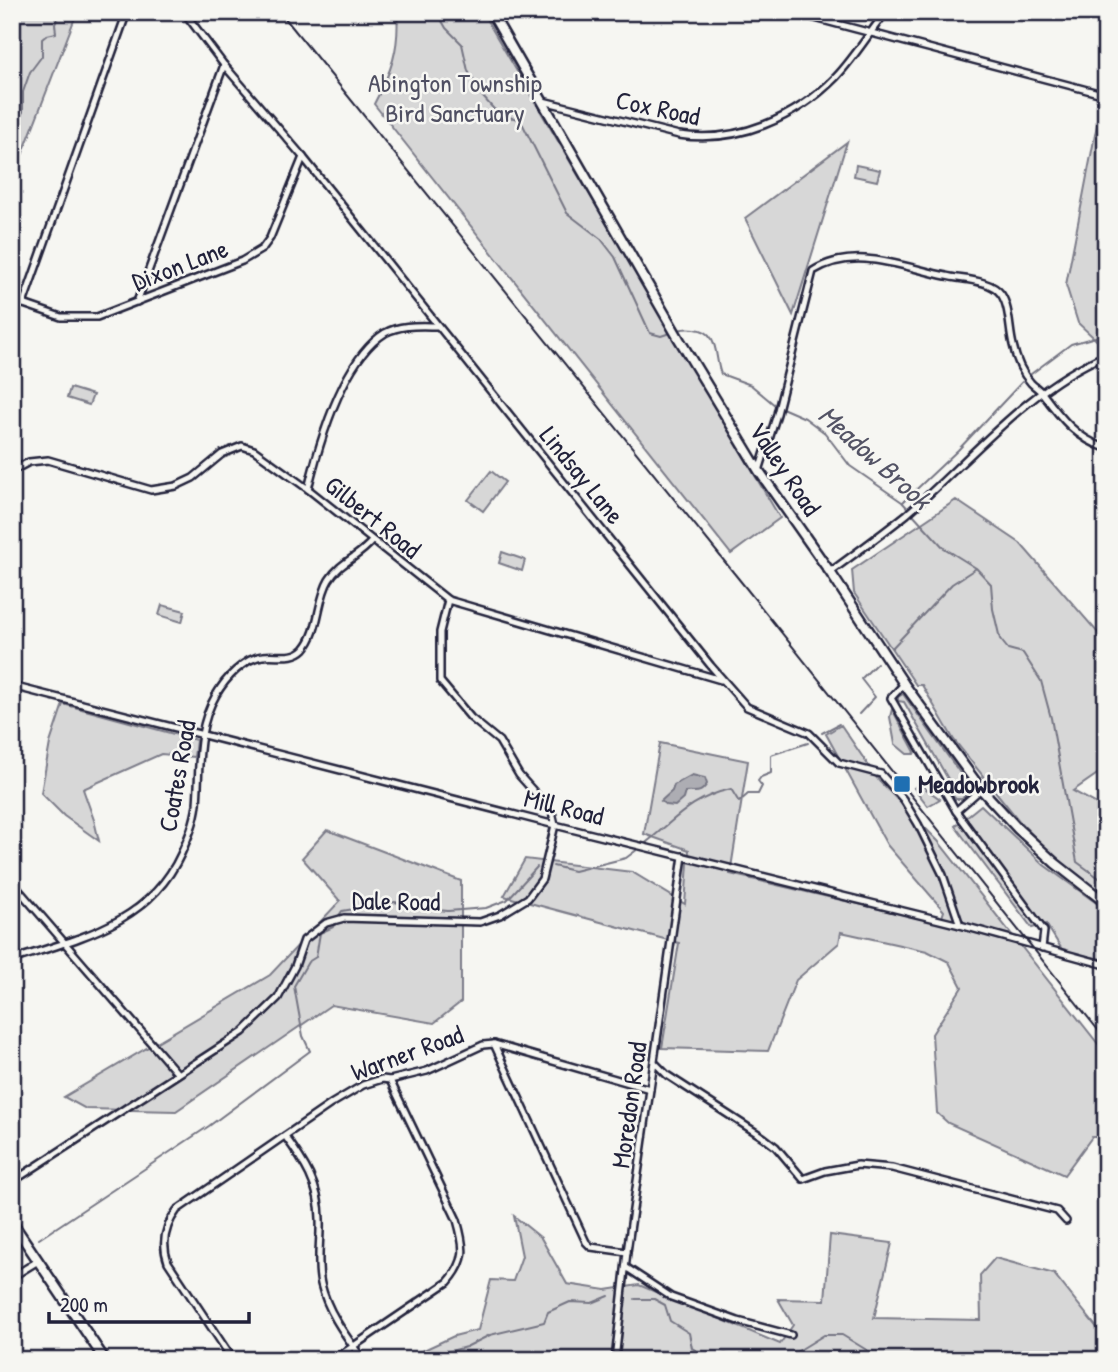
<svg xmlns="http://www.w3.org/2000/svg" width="1118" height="1372" font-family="'Patrick Hand',sans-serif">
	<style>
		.green { fill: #d7d7d7; stroke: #7c7c89; stroke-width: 2 }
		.water { fill: #adadb3; stroke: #757583; stroke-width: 2 }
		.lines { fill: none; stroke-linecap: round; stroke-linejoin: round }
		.stream { stroke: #757583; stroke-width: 2 }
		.street-casing { stroke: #22223b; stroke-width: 10 }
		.secondary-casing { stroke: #22223b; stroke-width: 13 }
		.street { stroke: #f6f6f2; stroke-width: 5 }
		.secondary { stroke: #f6f6f2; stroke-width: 8 }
		.rail { stroke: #22223b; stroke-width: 2 }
		.poi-dot { fill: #1f6fb2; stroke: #f6f6f2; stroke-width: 2.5 }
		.labels { text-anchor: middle; stroke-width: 5; stroke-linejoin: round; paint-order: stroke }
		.park-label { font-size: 26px; fill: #4f4f62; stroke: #f6f6f2 }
		.street-label { font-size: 26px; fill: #22223b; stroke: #f6f6f2 }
		.poi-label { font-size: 26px; font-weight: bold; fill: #22223b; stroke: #f6f6f2; text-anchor: start }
		.water-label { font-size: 28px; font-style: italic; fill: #535365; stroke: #f6f6f2 }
	</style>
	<rect width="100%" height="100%" fill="#f6f6f2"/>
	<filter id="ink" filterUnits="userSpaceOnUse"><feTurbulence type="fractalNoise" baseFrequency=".0143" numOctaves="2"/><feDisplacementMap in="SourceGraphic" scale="14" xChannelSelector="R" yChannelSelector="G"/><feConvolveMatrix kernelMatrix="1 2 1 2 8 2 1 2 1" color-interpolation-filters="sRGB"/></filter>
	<g filter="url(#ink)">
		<g class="green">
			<polygon points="12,12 73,12 76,15 19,163 12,164"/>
			<path d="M397,12H482L780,518L731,554L374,104C391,72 400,49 397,12Z"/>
			<polygon points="1099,114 1106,115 1106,349 1078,323 1066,285"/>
			<polygon points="847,142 793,315 745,218"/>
			<polygon points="856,165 880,170 877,181 854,176"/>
			<polygon points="70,388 93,395 89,405 67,398"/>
			<polygon points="491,471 505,482 483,511 468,500"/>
			<polygon points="956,500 1020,543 1106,642 1106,768 1073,791 1106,809 1106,897 1052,855 1020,822 954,740 922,685 916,685 854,593 852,570"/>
			<polygon points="502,552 525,560 522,571 499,563"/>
			<polygon points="162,605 185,611 182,622 159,615"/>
			<polygon points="903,694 968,784 969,790 962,799 956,799 948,792 952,786 904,702 898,701 898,697"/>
			<polygon points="63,704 196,740 194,757 161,754 83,789 94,820 99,841 64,816 41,793 50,743"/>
			<polygon points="892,709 915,752 914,754 907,754 895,744 890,717"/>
			<polygon points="841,725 879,781 938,841 1106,1054 1106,1137 1092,1137 1064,1175 948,1123 937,1113 932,1034 962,987 949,962 927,951 841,932 839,943 796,980 768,1051 662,1048 679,943 504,896 525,859 632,872 685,904 689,850 644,834 660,743 748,761 730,874 940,923 944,911 887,845 826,734"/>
			<polygon points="919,784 940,799 928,806 914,788"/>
			<polygon points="981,805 1044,865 1106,910 1106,960 1063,951 1046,924 1032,928 955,826"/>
			<polygon points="327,830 461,881 461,1002 434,1023 331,1005 176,1111 86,1109 64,1097 270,975 340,901 302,858"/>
			<polygon points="514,1216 541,1238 567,1284 606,1290 639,1285 780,1344 793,1325 778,1299 825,1300 830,1235 892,1243 874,1318 981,1320 980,1275 995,1258 1054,1274 1106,1339 1106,1360 413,1360 413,1355 454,1336 478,1330 491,1280 513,1281 522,1256"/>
		</g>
		<path class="water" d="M692,775L705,778L707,784C700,795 696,791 685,792L683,799L675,806L666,805L661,801L672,791L674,785Z"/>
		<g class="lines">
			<g class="stream">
				<polyline points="437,12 446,28 462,44 468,71 483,97 500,116 520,119 567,213 601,239 615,257 650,333 661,336 673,332"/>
				<polyline points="12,126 23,112 23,92 30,72 42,56 42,39 47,35 56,33 55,24 60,12"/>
				<path d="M678,330C685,328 689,328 695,329C720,331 714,357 721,374L751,385L776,406"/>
				<polyline points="1031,374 1071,344 1106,334"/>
				<polyline points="782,408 805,418 825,433 850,466 902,502 944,548 976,568 991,584 993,609 1000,639 1008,649 1023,653 1041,681 1051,718 1077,862 1106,883"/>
				<polyline points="903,502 958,450 1022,382"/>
				<polyline points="892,648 952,584 975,569"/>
				<polyline points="859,714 875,697 861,679 877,663"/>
				<polyline points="822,733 839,724"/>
				<path d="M642,846C674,821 690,798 731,789L739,802L748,794H758L762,786L758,781L761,777L771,773V755L808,743"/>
				<polyline points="553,866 574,871 626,858 638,849"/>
				<polyline points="338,917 342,911 395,902 417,908 448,911 486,908 507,900 537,867"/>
				<polyline points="39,1239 209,1126 310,1051 303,1036 294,986 308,962 316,957 320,933 333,927 335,922"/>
				<polyline points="635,1299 654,1299 665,1305 670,1321 689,1333 692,1348 711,1360"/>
				<polyline points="713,1359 725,1354 748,1360"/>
				<polyline points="417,1360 466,1347 490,1335 544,1322 548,1312 570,1302 592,1303 609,1296"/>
				<polyline points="776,1360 798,1351 824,1335 842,1335 883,1360"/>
				<polyline points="911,1360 916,1357 988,1360"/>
			</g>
			<defs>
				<g id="street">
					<polyline points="184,12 224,65 303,157 711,666 747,707 809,733 839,763 881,774 903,799 918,824 943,875 960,925"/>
					<polyline points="792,12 1106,95"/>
					<path d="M543,101L679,135C737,144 796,118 836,77C855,57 869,33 886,12"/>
					<polyline points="12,300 61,317 97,317 242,261 262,249 270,238 303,157"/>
					<polyline points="137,302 224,65"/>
					<polyline points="23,304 127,12"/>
					<polyline points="12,471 29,462 48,460 151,490 176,486 193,478 222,454 242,446 254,450 308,489 448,600 721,680"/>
					<path d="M759,471L777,414L813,271C854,245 903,267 946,276C962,280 990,279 1001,294C1010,307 1009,330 1013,345C1016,359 1021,372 1031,383C1035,387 1039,389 1043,394C1060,417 1077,439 1106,448"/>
					<path d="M308,489C319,444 343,359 385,333C401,324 421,326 438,326"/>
					<path d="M830,572C856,553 882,534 907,514C971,459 1027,388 1106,355"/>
					<polyline points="904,684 891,698 956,811 1044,931 1042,948"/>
					<polyline points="12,686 555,825 960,925 1106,965"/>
					<polyline points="956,811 981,789"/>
					<polyline points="12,882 177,1073"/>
					<path d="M12,960C79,938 149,924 181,854C188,838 195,822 197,804C200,767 196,729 216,695C225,679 244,658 263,656C277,654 293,660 304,649C320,631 317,600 329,580C340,562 359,557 372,541"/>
					<polyline points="494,1044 586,1242 591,1247 627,1252"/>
					<polyline points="655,1063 667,1075 763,1137 776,1147 803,1179 825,1171 858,1165 892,1168 1057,1211 1066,1221"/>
					<path d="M285,1136C304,1162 320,1186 320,1219C321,1241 316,1262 321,1284C328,1313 346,1336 363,1360"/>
					<polyline points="12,1182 243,1032 278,998 295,966 304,940 326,923 344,918 480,922 500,915 528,898 542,879 555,825 552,812 519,775 499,741 471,718 440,681 440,632 448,600"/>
					<polyline points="627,1268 671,1297 738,1321 791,1335"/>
					<polyline points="12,1277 38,1261"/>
					<path d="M233,1360L168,1262C161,1243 165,1226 177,1210L331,1104L363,1085L382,1079L390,1080L427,1071L483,1045L494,1044L650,1089"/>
					<path d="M333,1360L448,1282C467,1260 465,1248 457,1220L390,1080"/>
					<polyline points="615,1360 627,1252 683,856"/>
				</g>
				<g id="secondary">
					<polyline points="491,12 679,339 759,471 830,572 904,684 981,789 1018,829 1055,863 1106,903"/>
					<polyline points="12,1222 105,1360"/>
				</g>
			</defs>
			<use href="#street" class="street-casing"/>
			<use href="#secondary" class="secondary-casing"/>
			<use href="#street" class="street"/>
			<use href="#secondary" class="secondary"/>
			<polyline class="rail" points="280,12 742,583 1106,1040"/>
		</g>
	</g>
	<rect class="poi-dot" x="893" y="775" width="18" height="18" rx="3.5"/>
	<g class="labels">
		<g class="park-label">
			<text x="455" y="92">Abington Township<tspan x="455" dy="30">Bird Sanctuary</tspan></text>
		</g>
		<g class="street-label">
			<text transform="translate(658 108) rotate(12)" y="9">Cox Road</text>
			<text transform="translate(180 265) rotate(-21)" y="9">Dixon Lane</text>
			<text transform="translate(785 469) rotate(56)" y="9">Valley Road</text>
			<text transform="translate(582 475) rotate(51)" y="9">Lindsay Lane</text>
			<text transform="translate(373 517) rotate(39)" y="9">Gilbert Road</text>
			<text transform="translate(177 776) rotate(-80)" y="9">Coates Road</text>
			<text transform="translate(564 807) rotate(14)" y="9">Mill Road</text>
			<text transform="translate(396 901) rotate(1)" y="9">Dale Road</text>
			<text transform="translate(407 1053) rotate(-20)" y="9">Warner Road</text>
			<text transform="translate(629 1105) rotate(-82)" y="9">Moredon Road</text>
		</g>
		<g class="poi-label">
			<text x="918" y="793">Meadowbrook</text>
		</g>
		<g class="water-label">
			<text transform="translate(875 457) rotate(42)" y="10">Meadow Brook</text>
		</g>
	</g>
	<rect width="1118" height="1372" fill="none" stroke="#f6f6f2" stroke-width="42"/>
	<rect x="21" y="21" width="1076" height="1330" fill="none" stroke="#22223b" stroke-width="2.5" filter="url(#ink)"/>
	<path d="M49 1312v10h200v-10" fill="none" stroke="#22223b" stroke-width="3.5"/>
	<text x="60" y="1312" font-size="21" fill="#22223b" stroke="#f6f6f2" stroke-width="5" paint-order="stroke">200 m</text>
</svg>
